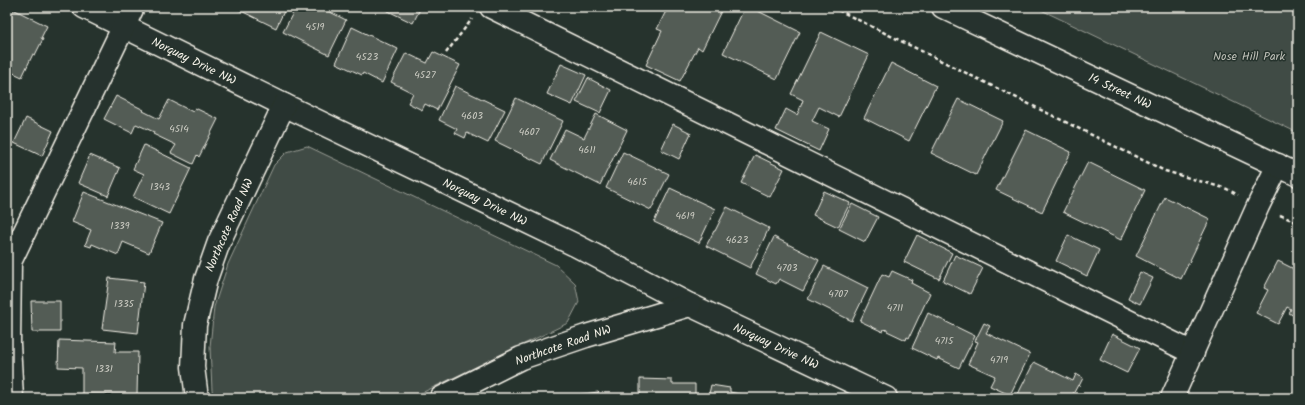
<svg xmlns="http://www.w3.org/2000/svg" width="1305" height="405" font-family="Kalam,sans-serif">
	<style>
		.green { fill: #414b45; stroke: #9a9e96 }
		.building { fill: #525c55; stroke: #f4f1e8 }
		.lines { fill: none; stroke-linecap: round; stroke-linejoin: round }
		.minor-casing { stroke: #f4f1e8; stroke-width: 25 }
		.major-casing { stroke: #f4f1e8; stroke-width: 25 }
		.path { stroke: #f4f1e8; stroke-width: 2.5; stroke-dasharray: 4 3; stroke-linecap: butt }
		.minor { stroke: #26332d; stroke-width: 22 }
		.major { stroke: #26332d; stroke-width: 22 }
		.labels { text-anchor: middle; stroke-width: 3; stroke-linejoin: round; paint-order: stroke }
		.number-label { font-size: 10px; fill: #ccccc3 }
		.park-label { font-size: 12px; fill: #bebfb7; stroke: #26332d }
		.street-label { font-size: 12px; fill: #f4f1e8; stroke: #26332d }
	</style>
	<rect width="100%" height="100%" fill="#26332d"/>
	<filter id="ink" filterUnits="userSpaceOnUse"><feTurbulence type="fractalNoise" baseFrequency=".025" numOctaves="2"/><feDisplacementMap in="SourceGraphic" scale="8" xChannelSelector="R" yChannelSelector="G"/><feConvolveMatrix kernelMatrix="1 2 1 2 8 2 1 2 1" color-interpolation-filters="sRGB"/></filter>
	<g filter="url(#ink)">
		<g class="green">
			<polygon points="1035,7 1298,7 1298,133"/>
			<polygon points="307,146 556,265 575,283 579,302 568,323 411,398 214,398 212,390 210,347 214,307 228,264 274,165 287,152"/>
		</g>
		<g class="building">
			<polygon points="233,7 286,7 276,28"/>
			<polygon points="296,7 320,7 346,20 329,55 283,32"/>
			<polygon points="387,7 421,7 413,23 386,10"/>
			<polygon points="668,7 723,7 702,50 698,47 680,81 646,65 662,31 657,29"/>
			<polygon points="745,7 750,7 800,32 777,79 723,53"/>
			<polygon points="13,9 47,26 41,38 43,39 35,55 33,54 22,77 7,70 7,21"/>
			<polygon points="352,27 398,49 382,83 363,73 362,75 336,63"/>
			<polygon points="821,32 869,55 839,117 819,107 812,121 829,129 819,151 776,130 786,109 797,115 799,111 803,100 791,94"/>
			<polygon points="433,52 460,65 437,110 425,104 422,110 408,103 413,93 391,82 406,53 427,63"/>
			<polygon points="891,63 936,86 909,141 864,118"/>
			<polygon points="561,64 586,75 572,105 547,94"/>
			<polygon points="588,78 611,90 600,113 576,102"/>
			<polygon points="7,79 13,82 7,95"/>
			<polygon points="455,86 505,110 488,143 467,133 465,138 455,133 457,129 439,120"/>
			<polygon points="116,96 144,110 143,111 159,119 169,100 193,112 195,108 218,119 199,157 197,155 193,164 171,153 176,145 153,134 154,132 136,124 132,133 104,119"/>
			<polygon points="516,98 563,121 542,164 495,141"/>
			<polygon points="958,99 1003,121 976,175 931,153"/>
			<polygon points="596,114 627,130 600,185 550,160 565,129 584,138"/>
			<polygon points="26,118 53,131 42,156 14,143"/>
			<polygon points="673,124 691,133 679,159 661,150"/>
			<polygon points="1026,130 1071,152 1042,212 996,190"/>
			<polygon points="144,145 191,168 169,214 133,197 144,174 133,169"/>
			<polygon points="623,152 669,174 651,210 606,188"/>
			<polygon points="90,155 120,168 108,196 78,183"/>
			<polygon points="755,155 784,169 770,197 741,183"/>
			<polygon points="1088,162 1145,190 1121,240 1063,212"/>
			<polygon points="670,188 715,209 699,243 654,222"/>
			<polygon points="824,191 850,203 838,227 813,215"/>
			<polygon points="84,192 162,223 149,253 123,242 118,255 92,244 91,247 85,245 91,230 72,222"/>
			<polygon points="1165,197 1210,219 1181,279 1136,256"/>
			<polygon points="852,204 878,217 865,242 839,229"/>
			<polygon points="727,207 769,228 750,268 706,246 714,231 715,231"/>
			<polygon points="917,235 952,253 939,279 904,262"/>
			<polygon points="1068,235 1099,250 1087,276 1056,261"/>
			<polygon points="774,237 819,260 803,291 779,279 776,284 756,274"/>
			<polygon points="955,255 983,268 970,294 943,281"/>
			<polygon points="1278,261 1298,271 1298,277 1295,283 1298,285 1298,318 1289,313 1291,309 1287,307 1278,324 1256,313 1268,290 1264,288"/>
			<polygon points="824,266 868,288 852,321 808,299"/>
			<polygon points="892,271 912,280 911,283 930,293 909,338 907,337 906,340 887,331 887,330 884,329 883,332 860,321 882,274 889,277"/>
			<polygon points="1140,272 1153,278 1140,304 1128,298"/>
			<polygon points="109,278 144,282 138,333 102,329"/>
			<polygon points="31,301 60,301 60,332 32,332"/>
			<polygon points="928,313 975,336 959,368 938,358 937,360 912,348"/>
			<polygon points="984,323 990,326 986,333 1030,354 1010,395 990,386 995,376 968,364 978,342 975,341"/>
			<polygon points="1112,334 1140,348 1127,373 1100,360"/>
			<polygon points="59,340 116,342 115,352 138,352 137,395 82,394 82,368 58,367"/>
			<polygon points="1034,362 1073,381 1076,374 1083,378 1079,386 1078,385 1071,398 1026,398 1018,394"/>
			<polygon points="640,379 672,380 672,384 695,384 695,398 640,398"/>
			<polygon points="711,385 730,388 730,392 758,398 708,398"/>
			<polygon points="598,392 599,398 577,398 577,395"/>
		</g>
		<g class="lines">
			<defs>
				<g id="minor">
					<polyline points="84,7 284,105 575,245 690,305 886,398"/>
					<polyline points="491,7 1193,353"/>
					<polyline points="12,398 9,344 10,262 133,7"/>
					<polyline points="197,398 193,367 195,325 206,279 219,242 284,105"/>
					<polyline points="441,398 521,358 586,336 690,305"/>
					<polyline points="1172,398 1258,206 1278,165"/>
				</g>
				<polyline id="major" points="943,7 1298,175"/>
			</defs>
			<use href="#minor" class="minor-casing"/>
			<use href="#major" class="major-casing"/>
			<g class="path">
				<polyline points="832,7 1165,171 1227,189 1238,195"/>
				<polyline points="446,53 472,19"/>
				<polyline points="1280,215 1298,223"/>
			</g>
			<use href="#minor" class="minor"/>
			<use href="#major" class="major"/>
		</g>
	</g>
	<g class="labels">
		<g class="number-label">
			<text x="315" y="30">4519</text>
			<text x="367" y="60">4523</text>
			<text x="425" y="78">4527</text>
			<text x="472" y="119">4603</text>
			<text x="179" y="132">4514</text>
			<text x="529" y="135">4607</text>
			<text x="587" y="153">4611</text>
			<text x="637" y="185">4615</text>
			<text x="160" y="190">1343</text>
			<text x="685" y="219">4619</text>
			<text x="120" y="229">1339</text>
			<text x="737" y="243">4623</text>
			<text x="787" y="271">4703</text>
			<text x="838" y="297">4707</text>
			<text x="124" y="307">1335</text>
			<text x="895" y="311">4711</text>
			<text x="944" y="344">4715</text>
			<text x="999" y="363">4719</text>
			<text x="104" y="372">1331</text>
		</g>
		<g class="park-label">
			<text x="1249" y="60">Nose Hill Park</text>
		</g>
		<g class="street-label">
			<text transform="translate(194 61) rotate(26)" y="4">Norquay Drive NW</text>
			<text transform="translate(1120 91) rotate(25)" y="4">14 Street NW</text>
			<text transform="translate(485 202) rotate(26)" y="4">Norquay Drive NW</text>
			<text transform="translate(229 225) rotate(-66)" y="4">Northcote Road NW</text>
			<text transform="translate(563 345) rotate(-19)" y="4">Northcote Road NW</text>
			<text transform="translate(776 346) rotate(25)" y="4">Norquay Drive NW</text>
		</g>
	</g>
	<rect width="1305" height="405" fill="none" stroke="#26332d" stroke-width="24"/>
	<rect x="12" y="12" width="1281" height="381" fill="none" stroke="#f4f1e8" stroke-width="1.5" filter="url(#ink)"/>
</svg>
